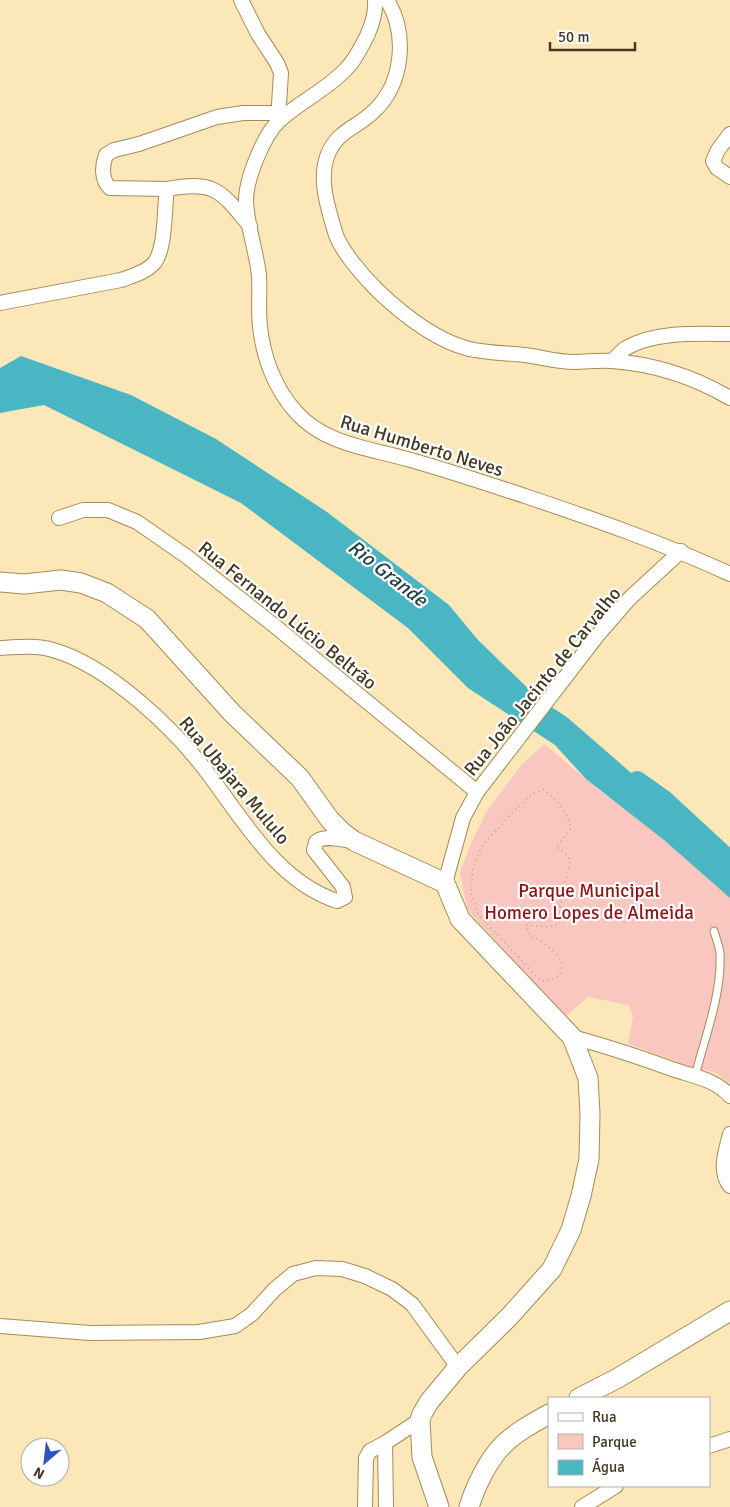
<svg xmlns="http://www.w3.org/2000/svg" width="730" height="1507" font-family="Signika,sans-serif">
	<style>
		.green { fill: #fac7c0 }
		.water { fill: #4ab6c3 }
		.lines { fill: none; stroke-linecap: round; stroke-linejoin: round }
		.river { stroke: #4ab6c3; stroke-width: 20 }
		.lane-casing { stroke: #a58c54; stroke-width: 9 }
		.street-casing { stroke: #a58c54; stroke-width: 16 }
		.secondary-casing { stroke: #a58c54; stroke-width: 21 }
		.path { stroke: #beac86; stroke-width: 2; stroke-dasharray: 1 4; stroke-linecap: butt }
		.lane { stroke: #fff; stroke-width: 7 }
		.street { stroke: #fff; stroke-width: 14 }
		.secondary { stroke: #fff; stroke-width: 19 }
		.labels { text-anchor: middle; stroke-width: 4.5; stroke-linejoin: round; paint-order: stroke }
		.street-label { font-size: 19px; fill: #433821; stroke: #fff }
		.park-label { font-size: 19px; fill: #8f1517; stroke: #fff }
		.water-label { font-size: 20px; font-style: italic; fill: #1e3f43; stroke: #fff }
	</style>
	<rect width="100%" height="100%" fill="#fce7b9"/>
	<polygon class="green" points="544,744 600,791 644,822 730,897 730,1083 716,1073 686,1065 628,1044 633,1016 629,1005 588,997 565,1017 467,909 460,872 473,839 488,809 522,764"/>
	<polygon class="water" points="21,356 131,395 216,439 327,512 449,605 478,640 538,698 568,718 730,859 730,898 664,840 586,779 555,745 468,688 408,628 241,503 44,405 0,413 0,368"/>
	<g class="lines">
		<polyline class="river" points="637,781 665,801 730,861"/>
		<defs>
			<path id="lane" d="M695,1076C705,1037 722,994 720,953C719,946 716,938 714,931"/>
			<g id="street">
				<polyline points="241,0 258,34 277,63 281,73 278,121"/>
				<path d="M375,0C376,12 372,25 367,36C361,47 356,59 347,68C328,89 301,101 280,120C270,129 263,143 258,155C252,169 246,186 246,201C247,226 256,250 259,275C260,292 258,310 260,326C263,357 275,389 296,412C324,444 368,448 407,459C447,470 488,484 528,497C596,520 665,544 730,574"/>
				<path d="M387,0C408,34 403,84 374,111C357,128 338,130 328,154C318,179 328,208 335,232C340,250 364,277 377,290C402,314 435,340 469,349C487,353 506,353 525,355C541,357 558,362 574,362C587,362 599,360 612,361C654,364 694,377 730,398"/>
				<polyline points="730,134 718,150 713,161 717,168 730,177"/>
				<path d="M167,189L110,188C101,180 102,165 106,155L114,150L139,144L217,117L243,113H278"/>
				<path d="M0,303L121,280C132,276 147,272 155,262C166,246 164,209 167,189C215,180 221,191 250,226"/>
				<path d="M612,361C617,357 621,351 626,348C656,331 697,334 730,334"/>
				<polyline points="59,518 83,510 108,510 137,522 186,556 276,627 477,792"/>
				<path d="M0,648C17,647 36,645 53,650C109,666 176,730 210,776C245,823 279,882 337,901L345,897L343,887L314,850L316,842C325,834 341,840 353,841"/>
				<polyline points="445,883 463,818 477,792 597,636 630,598 681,551"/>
				<path d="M572,1037C606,1046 639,1057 672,1069C692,1076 715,1079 730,1096"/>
				<path d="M730,1134C726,1151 718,1171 730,1186"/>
				<polyline points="0,1326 90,1333 199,1332 235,1326 252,1314 275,1289 293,1274 316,1268 342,1269 365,1276 392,1289 412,1304 458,1367"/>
				<polyline points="385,1443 386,1507"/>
				<polyline points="709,1446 730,1439"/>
				<polyline points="365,1507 366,1458 370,1451 385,1443 420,1420"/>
				<polyline points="582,1507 616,1486"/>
			</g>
			<g id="secondary">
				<polyline points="0,582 24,584 61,580 81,583 107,593 147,619 232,713 300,778 330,820 342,832 354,841 445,883 460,919 572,1037 588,1078 590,1114 589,1159 581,1196 571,1230 552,1269 509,1317 458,1367 429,1402 422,1414 420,1420 422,1457 439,1507"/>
				<polyline points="579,1398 618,1378 730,1311"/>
				<path d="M469,1507C475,1487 488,1460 503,1445C516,1432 533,1423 549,1414"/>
			</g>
		</defs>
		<use href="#lane" class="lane-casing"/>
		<use href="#street" class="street-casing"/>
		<use href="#secondary" class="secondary-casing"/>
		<path class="path" d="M543,789C556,799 568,813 571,829L556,847L568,856L570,862L561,901L559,924L550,927L526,925L528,933C539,941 568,955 561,972C557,981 549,980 541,981L478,914L471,893L473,868L482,846L513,812L531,795Z"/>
		<use href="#lane" class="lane"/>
		<use href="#street" class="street"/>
		<use href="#secondary" class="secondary"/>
	</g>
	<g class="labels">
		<g class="street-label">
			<text transform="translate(422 445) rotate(17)" y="7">Rua Humberto Neves</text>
			<text transform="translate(288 615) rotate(39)" y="7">Rua Fernando Lúcio Beltrão</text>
			<text transform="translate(542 681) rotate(-51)" y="7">Rua João Jacinto de Carvalho</text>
			<text transform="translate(235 780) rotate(50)" y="7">Rua Ubajara Mululo</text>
		</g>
		<g class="park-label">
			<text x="589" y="897">Parque Municipal<tspan x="589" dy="22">Homero Lopes de Almeida</tspan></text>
		</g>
		<g class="water-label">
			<text transform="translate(388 573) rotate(38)" y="7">Rio Grande</text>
		</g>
	</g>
	<rect x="548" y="1397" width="162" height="90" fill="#ffffff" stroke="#b4afa6"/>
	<rect x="558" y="1413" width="25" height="8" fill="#ffffff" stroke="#b4afa6"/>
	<text x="592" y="1422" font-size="15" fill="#433821">Rua</text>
	<rect x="558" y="1434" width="25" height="15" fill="#fac7c0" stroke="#b4afa6"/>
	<text x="592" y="1447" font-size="15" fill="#433821">Parque</text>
	<rect x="558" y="1460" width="25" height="15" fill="#4ab6c3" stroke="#b4afa6"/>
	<text x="592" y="1472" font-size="15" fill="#433821">Água</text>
	<g transform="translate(45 1462) rotate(208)"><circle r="24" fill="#ffffff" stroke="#b4afa6"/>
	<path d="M0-4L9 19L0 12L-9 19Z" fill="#3152c2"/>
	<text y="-8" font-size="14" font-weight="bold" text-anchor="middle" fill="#433821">N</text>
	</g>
	<path d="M550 42v8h85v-8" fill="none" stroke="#433821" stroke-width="2.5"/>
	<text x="558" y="42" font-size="15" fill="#433821" stroke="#ffffff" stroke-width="4" paint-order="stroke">50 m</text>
</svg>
